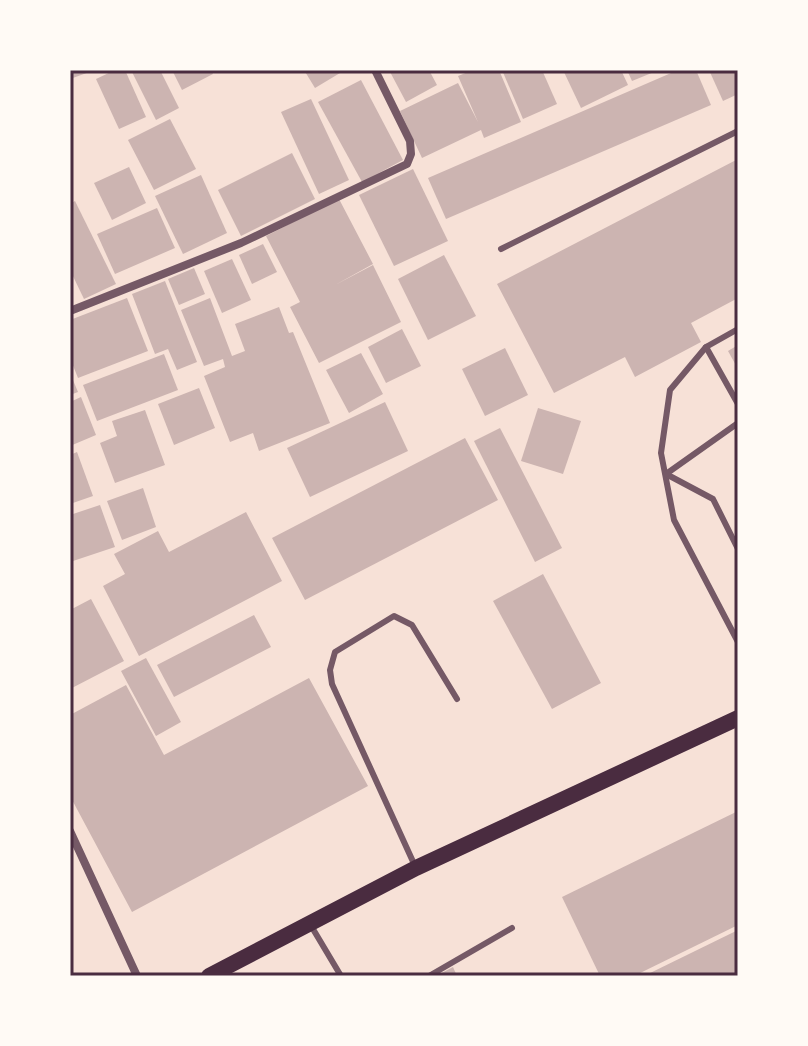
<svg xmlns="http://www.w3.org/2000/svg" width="808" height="1046" font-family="'Public Sans',sans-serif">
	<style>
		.building { fill: #ccb4b1 }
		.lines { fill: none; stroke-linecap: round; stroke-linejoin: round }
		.service { stroke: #755966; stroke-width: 6 }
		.minor { stroke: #755966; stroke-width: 8 }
		.secondary { stroke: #4a2c40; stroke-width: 16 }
		.neatline { fill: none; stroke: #4a2c40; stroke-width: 3 }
	</style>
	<rect width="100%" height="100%" fill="#f7e1d7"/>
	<g class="building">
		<polygon points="70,70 95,70 70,79"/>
		<polygon points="115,70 125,70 146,117 119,129 96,79"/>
		<polygon points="131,70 160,70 179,108 156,120"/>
		<polygon points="172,70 211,70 213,74 182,90"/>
		<polygon points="304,70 345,70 315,88"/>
		<polygon points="389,70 429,70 437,85 406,102"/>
		<polygon points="473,70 499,70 521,122 484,138 481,130 422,158 400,111 458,83 478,122 458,76"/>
		<polygon points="502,70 542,70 557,104 523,119"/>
		<polygon points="563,70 621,70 628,85 581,108"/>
		<polygon points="627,70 659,70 632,81"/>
		<polygon points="678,70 696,70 711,105 446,219 428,178"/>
		<polygon points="709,70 738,70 738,94 723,101"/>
		<polygon points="361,80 403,160 362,182 318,102"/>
		<polygon points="311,99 349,180 319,194 281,112"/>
		<polygon points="170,119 196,169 154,190 128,140"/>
		<polygon points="292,153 315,199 241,236 218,190"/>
		<polygon points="738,159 738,298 691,323 701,342 635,377 625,357 554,393 497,284"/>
		<polygon points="129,167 146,203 112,220 94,183"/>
		<polygon points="413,169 448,241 394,266 359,195"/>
		<polygon points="201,175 227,233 183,254 155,196"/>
		<polygon points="339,199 373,264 335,285 373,265 401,322 319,363 290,307 300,302 266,236"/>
		<polygon points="75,201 116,284 84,299 70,270 70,204"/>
		<polygon points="157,208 175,248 115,274 97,234"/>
		<polygon points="263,244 277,272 252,284 239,255"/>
		<polygon points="444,255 476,316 428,340 398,279"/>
		<polygon points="232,259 251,300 222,313 204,271"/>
		<polygon points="194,268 205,294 179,305 168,279"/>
		<polygon points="165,281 197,362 177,370 168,349 155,354 132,294"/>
		<polygon points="127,298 148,351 78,378 70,358 70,320"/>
		<polygon points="210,298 232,356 245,351 235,324 279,307 289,333 293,332 330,423 259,451 253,433 230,442 204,376 225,367 223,359 204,366 181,310"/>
		<polygon points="402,329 421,366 386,383 368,347"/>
		<polygon points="738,345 738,369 728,351"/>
		<polygon points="505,348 528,395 485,416 462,369"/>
		<polygon points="361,353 383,394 349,413 326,370"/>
		<polygon points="164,354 178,390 97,421 83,385"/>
		<polygon points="70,373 78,392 70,395"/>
		<polygon points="199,388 215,428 174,445 158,404"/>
		<polygon points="81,397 96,435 70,446 70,402"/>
		<polygon points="385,402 408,451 310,497 287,448"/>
		<polygon points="538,408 581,421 563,474 521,461"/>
		<polygon points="145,410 165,465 115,483 100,443 117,436 112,421"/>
		<polygon points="500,428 562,548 535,562 474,441"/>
		<polygon points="465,438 498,500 305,600 272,538"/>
		<polygon points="77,452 93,496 70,504 70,455"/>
		<polygon points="143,488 156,527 122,540 107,501"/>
		<polygon points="100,505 115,547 70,562 70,515"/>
		<polygon points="246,512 282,581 139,656 103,586 125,574 114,554 158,531 169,552"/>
		<polygon points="543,574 601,683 552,709 493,601"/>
		<polygon points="91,599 124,661 70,689 70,610"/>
		<polygon points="254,615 271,647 174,697 157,665"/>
		<polygon points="146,658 181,722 156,736 121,671"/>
		<polygon points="309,678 368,786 132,912 70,796 70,715 126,685 164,755"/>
		<polygon points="738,811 738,925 634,976 600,976 562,897"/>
		<polygon points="738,930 738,976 644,976"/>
		<polygon points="453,967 457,976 436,976"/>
	</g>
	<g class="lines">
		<g class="service">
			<polyline points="501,249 738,131"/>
			<polyline points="738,329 706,347 670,390 661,453 674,520 738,642"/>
			<polyline points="706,347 738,404"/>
			<polyline points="666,474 713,499 738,549"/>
			<polyline points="666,474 738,423"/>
			<polyline points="415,866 332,684 330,670 335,652 394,616 412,625 457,699"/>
			<polyline points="310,924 341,976"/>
			<polyline points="429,976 512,928"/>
		</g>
		<g class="minor">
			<polyline points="70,311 241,243 407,164 411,154 410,141 375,70"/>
			<polyline points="70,831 137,976"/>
		</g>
		<polyline class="secondary" points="209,976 416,868 738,718"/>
	</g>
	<rect width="808" height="1046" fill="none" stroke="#fffaf5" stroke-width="144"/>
	<rect x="72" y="72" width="664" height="902" class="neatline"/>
</svg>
